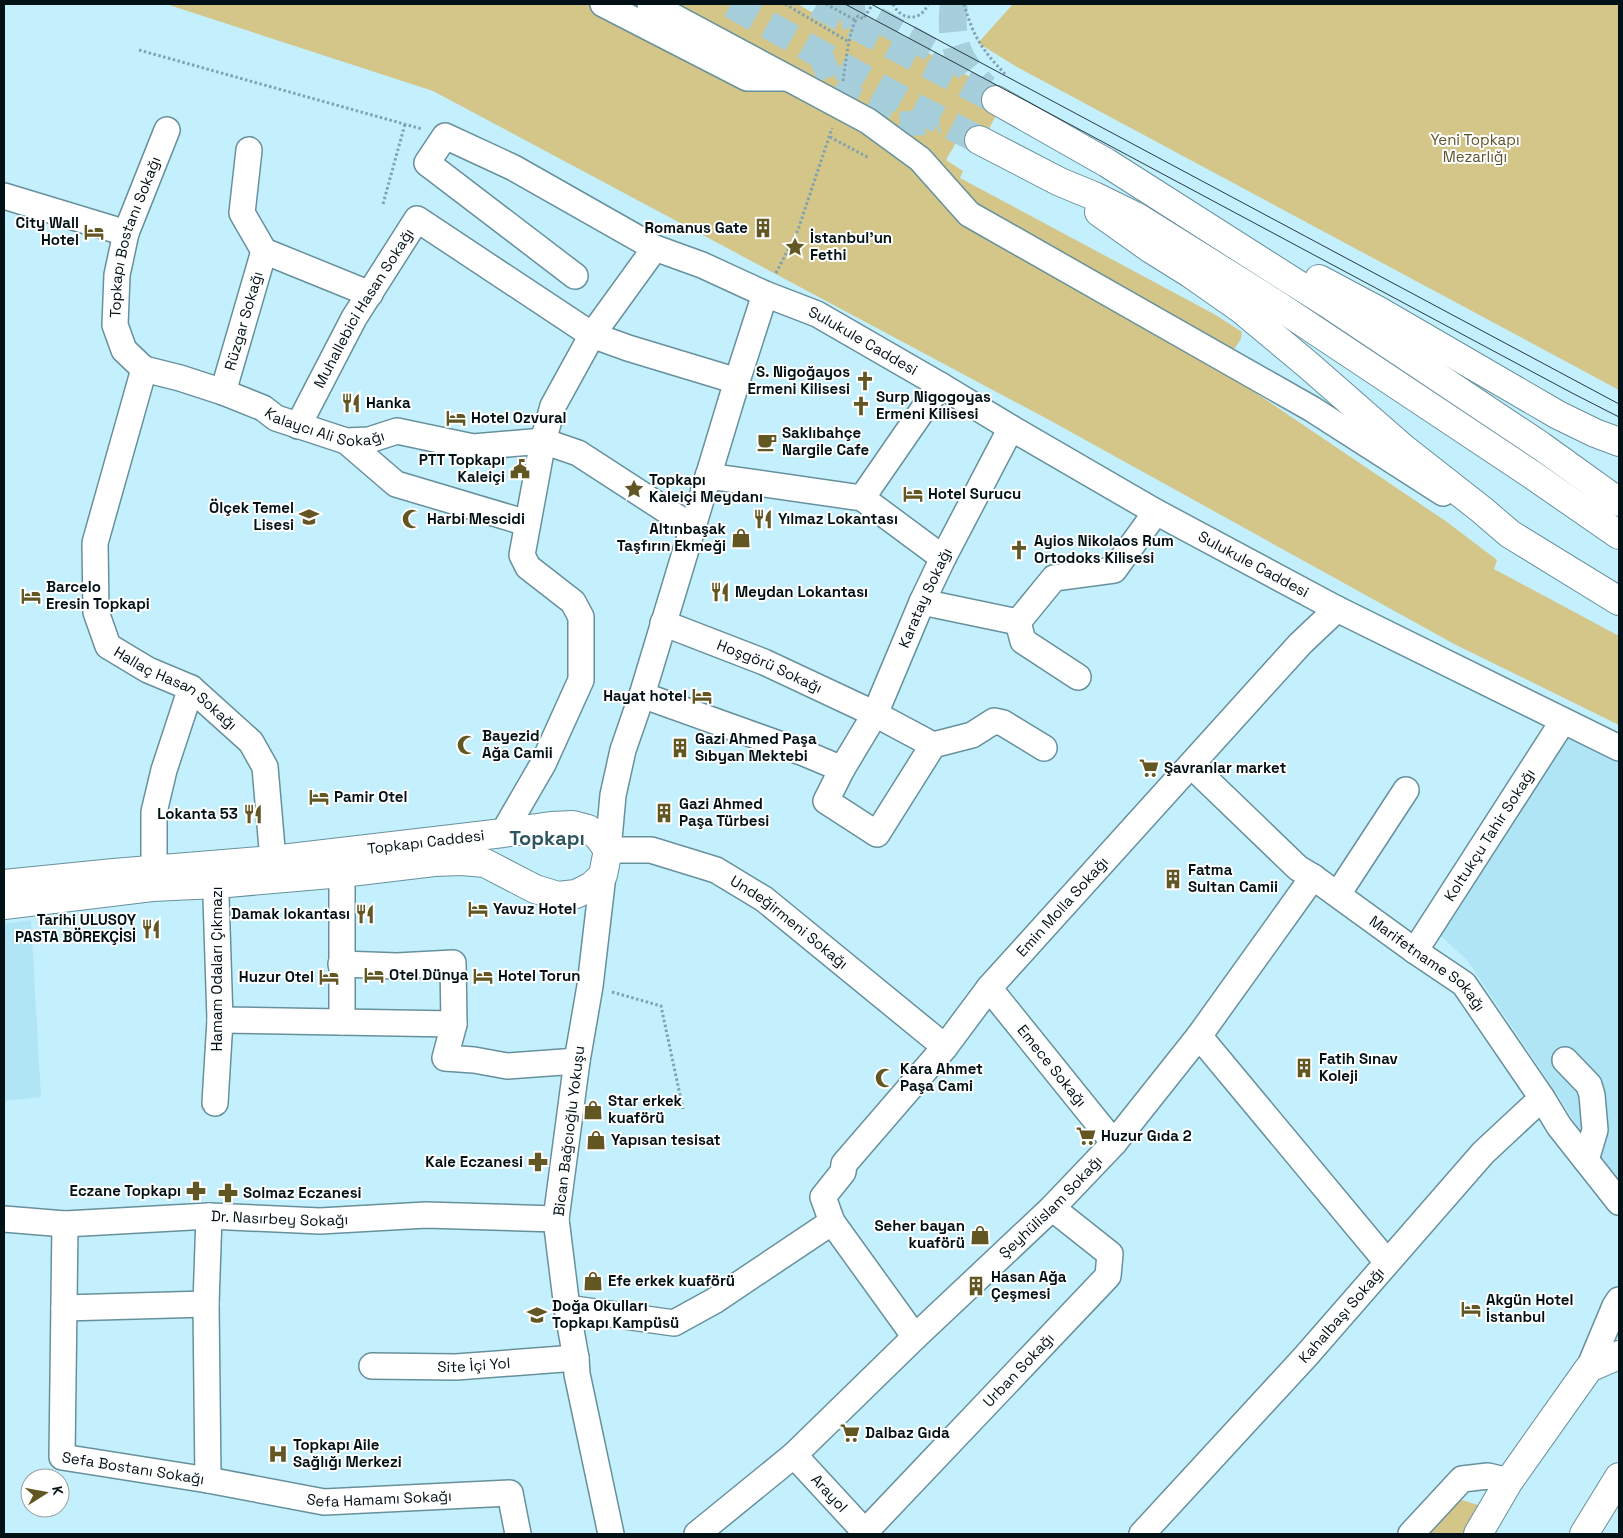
<svg xmlns="http://www.w3.org/2000/svg" width="1623" height="1538" font-family="'Space Grotesk',sans-serif">
	<style>
		.built { fill: #afe5f5 }
		.green { fill: #d4c588 }
		.lines { fill: none; stroke-linecap: round; stroke-linejoin: round }
		.minor-tunnel { stroke: #a7cfdb; stroke-width: 25; stroke-dasharray: 25 12; stroke-linecap: butt }
		.major-tunnel { stroke: #a7cfdb; stroke-width: 28; stroke-dasharray: 28 14; stroke-linecap: butt }
		.minor-casing { stroke: #67909d; stroke-width: 28 }
		.major-casing { stroke: #67909d; stroke-width: 30 }
		.path { stroke: #81a3ad; stroke-width: 3; stroke-dasharray: 2.5 2.5; stroke-linecap: butt }
		.minor { stroke: #fff; stroke-width: 25 }
		.major { stroke: #fff; stroke-width: 28 }
		.tram { stroke: #263a40; stroke-width: 1 }
		.labels { text-anchor: middle; stroke-width: 4; stroke-linejoin: round; paint-order: stroke }
		.park-label { font-size: 15px; fill: #5d5329; stroke: #fff }
		.poi-label { font-size: 15px; font-weight: bold; fill: #021115; stroke: #fff; text-anchor: start }
		.street-label { font-size: 15px; fill: #021115; stroke: #fff }
		.district-label { font-size: 20px; font-weight: bold; fill: #2e5661; stroke: #fff }
	</style>
	<rect width="100%" height="100%" fill="#c4f0fe"/>
	<g class="built">
		<polygon points="1569,735 1619,763 1619,1192 1614,1187 1561,1100 1467,960 1434,930"/>
		<polygon points="31,920 41,1097 4,1101 4,924"/>
	</g>
	<g class="green">
		<polygon points="166,4 798,4 811,12 844,5 1005,97 989,129 969,120 946,160 963,171 960,178 1214,314 1242,332 1241,339 1219,371 1253,391 1447,522 1497,560 1494,569 1619,636 1619,725 1456,645 1051,421 433,91"/>
		<polygon points="1013,4 1619,4 1619,390 1017,67 978,43"/>
		<polygon points="1456,1498 1481,1506 1465,1534 1425,1534"/>
	</g>
	<g class="lines">
		<g class="minor-tunnel">
			<polyline points="841,17 868,14 936,52 945,73"/>
			<polyline points="820,54 834,87 900,124 919,123 939,120"/>
		</g>
		<g class="major-tunnel">
			<polyline points="731,4 913,106 979,140"/>
			<polyline points="817,4 869,33 996,100"/>
			<path d="M954,4C949,42 958,61 985,88"/>
		</g>
		<defs>
			<g id="minor">
				<polyline points="603,4 747,78 785,78"/>
				<polyline points="650,4 868,121 920,159 969,214 1312,409 1443,493"/>
				<polyline points="249,150 242,213 264,251 370,294"/>
				<polyline points="4,196 126,233"/>
				<path id="s1" d="M575,276L427,163L445,136L514,168L655,248L702,265L765,294L817,314L940,385L1011,428L1156,512L1337,609L1619,748"/>
				<path id="s2" d="M765,294L737,381L642,695L623,750L613,795L608,850H651L716,870L764,899L945,1047"/>
				<path id="s3" d="M144,369L180,378L223,392L263,408L276,418L346,441L369,440L397,431L473,447L543,441L578,453L692,527"/>
				<path id="s4" d="M144,369L95,543L96,612L108,646L148,670L191,688L251,742L265,767L273,860"/>
				<path id="s5" d="M144,369L124,350L115,325L117,275L126,233L167,130"/>
				<path id="s6" d="M223,392L264,251"/>
				<path id="s7" d="M298,426L354,318L417,219L592,335L628,348L737,381"/>
				<polyline points="346,441 396,484 527,523"/>
				<polyline points="708,476 862,498 943,558"/>
				<polyline points="862,498 940,385"/>
				<polyline points="922,602 1018,622 1054,578 1114,570 1156,512"/>
				<polyline points="1018,622 1023,641 1078,677"/>
				<path id="s8" d="M663,623L764,662L875,714L933,745L877,834L826,801L842,769L875,714L922,602L943,558L1011,428"/>
				<polyline points="642,695 804,753 842,769"/>
				<polyline points="933,745 972,735 994,721 1003,723 1044,748"/>
				<path id="s9" d="M1191,765L1298,868L1313,877L1415,951L1464,984L1542,1098L1559,1126L1619,1202"/>
				<polyline points="503,833 543,764 581,680 581,617 573,602 528,567 522,555 543,441 553,406 592,335 655,248"/>
				<polyline points="603,875 590,986 577,1061 556,1219 567,1308 576,1358 577,1374 611,1534"/>
				<polyline points="152,887 154,869 154,812 164,770 191,688"/>
				<polyline points="1338,894 1406,790"/>
				<path id="s10" d="M1415,951L1563,721"/>
				<polyline points="341,964 397,966 453,963 454,1024 445,1058 474,1060 507,1066 577,1061"/>
				<path id="s11" d="M989,988L1114,1143"/>
				<polyline points="220,1020 454,1024"/>
				<polyline points="342,1022 342,873"/>
				<polyline points="1199,1036 1387,1262"/>
				<polyline points="1565,1060 1589,1085 1592,1095 1595,1130 1586,1160"/>
				<polyline points="215,1103 220,1020 215,866"/>
				<path id="s12" d="M4,1219L65,1224L209,1216L320,1221L426,1215L556,1219"/>
				<path id="s13" d="M65,1224L62,1457L208,1480L324,1502L510,1493L518,1534"/>
				<polyline points="64,1308 206,1304"/>
				<polyline points="567,1308 674,1323 714,1301 832,1222"/>
				<path id="s14" d="M915,1337L832,1222L823,1197L843,1172L844,1164L945,1047L989,988L1300,644L1337,609"/>
				<path id="s15" d="M372,1366L456,1367L576,1358"/>
				<polyline points="1589,1368 1615,1306 1619,1300"/>
				<path id="s16" d="M794,1455L865,1532"/>
				<polyline points="208,1480 206,1304 209,1216"/>
				<path id="s17" d="M697,1534L794,1455L915,1337L1052,1208L1114,1143L1199,1036L1313,877"/>
				<path id="s18" d="M863,1534L1108,1276L1110,1254L1052,1208"/>
				<path id="s19" d="M1142,1534L1306,1356L1483,1153L1542,1098"/>
				<polyline points="1411,1534 1462,1479 1488,1476 1509,1481"/>
			</g>
			<g id="major">
				<polyline points="996,100 1107,163 1330,305 1541,446 1619,502"/>
				<polyline points="979,140 1060,182 1094,196 1137,217 1271,301 1531,474 1619,535"/>
				<polyline points="1099,212 1151,249 1191,274 1241,309 1307,364 1403,448 1482,510 1510,534 1619,601"/>
				<polyline points="1319,279 1379,311 1558,415 1595,433 1619,442"/>
				<path id="s20" d="M4,884L114,873L273,860L503,833L551,826L573,825L588,829L598,836L608,850L603,875L592,886L576,894L558,896L535,889L485,863L462,861L434,862L342,873L217,884L152,887L4,905"/>
				<polyline points="1478,1534 1509,1481 1589,1368 1619,1355"/>
				<polyline points="1584,1534 1619,1477"/>
			</g>
		</defs>
		<use href="#minor" class="minor-casing"/>
		<use href="#major" class="major-casing"/>
		<g class="path">
			<polyline points="785,4 849,42"/>
			<polyline points="826,4 855,20"/>
			<path d="M893,4C901,21 921,22 928,4"/>
			<path d="M964,4C973,36 982,50 1005,74"/>
			<polyline points="139,50 422,129"/>
			<path d="M843,81C846,62 848,32 858,16L863,19L873,4"/>
			<polyline points="830,137 869,158"/>
			<polyline points="383,204 405,124"/>
			<polyline points="776,273 798,230 832,128"/>
			<polyline points="612,992 661,1006 683,1109"/>
		</g>
		<use href="#minor" class="minor"/>
		<use href="#major" class="major"/>
		<g class="tram">
			<polyline points="845,4 1572,393 1619,417"/>
			<polyline points="871,4 1619,404"/>
		</g>
	</g>
	<defs>
		<symbol id="building-bare" viewBox="-9 -9 18 18"><path d="M-4-6H4V6H1V3H-1V6H-4ZM-2.5-4.3h1.7v1.8h-1.7ZM.8-4.3h1.7v1.8H.8ZM-2.5-1h1.7V.8h-1.7ZM.8-1h1.7V.8H.8Z" fill="#625623" stroke="#fff" stroke-width="2.5" paint-order="stroke"/></symbol>
		<symbol id="hotel-bare" viewBox="-9 -9 18 18"><path d="M-6-4.5h1.5V1H6V5H4.5V3h-9V5H-6ZM-4 0a1.8 1.8 0 1 1 3.6 0ZM.5 0V-2.5h3Q6-2.5 6 0Z" fill="#625623" stroke="#fff" stroke-width="2.5" paint-order="stroke"/></symbol>
		<symbol id="sight-bare" viewBox="-9 -9 18 18"><path d="M0-6L1.8-2.2L6-1.7L2.9 1.2L3.7 5.4L0 3.3L-3.7 5.4L-2.9 1.2L-6-1.7L-1.8-2.2Z" fill="#625623" stroke="#fff" stroke-width="2.5" paint-order="stroke"/></symbol>
		<symbol id="church-bare" viewBox="-9 -9 18 18"><path d="M-1.2-6h2.4v3.5h3.3v2.4h-3.3V6h-2.4V-.1h-3.3v-2.4h3.3Z" fill="#625623" stroke="#fff" stroke-width="2.5" paint-order="stroke"/></symbol>
		<symbol id="restaurant-bare" viewBox="-9 -9 18 18"><path d="M-5-6h1v4h1v-4h1v4h1v-4h1v5L-1.5 .5V6h-2V.5L-5-1ZM5-6V6H3V1.5H1.5Q1.5-4 5-6Z" fill="#625623" stroke="#fff" stroke-width="2.5" paint-order="stroke"/></symbol>
		<symbol id="cafe-bare" viewBox="-9 -9 18 18"><path d="M-5.5-4.5H6V0H3Q3 3.5 0 3.5H-2.5Q-5.5 3.5-5.5 0ZM3-3.2v2h1.7v-2ZM-6 4.5H4V6H-6Z" fill="#625623" stroke="#fff" stroke-width="2.5" paint-order="stroke"/></symbol>
		<symbol id="civic-bare" viewBox="-9 -9 18 18"><path d="M-.6-6.5H3V-4.5H.6V-3L4-1V1h2V6H-6V1h2V-1L-.6-3ZM-1.2 2.5V6h2.4V2.5Z" fill="#625623" stroke="#fff" stroke-width="2.5" paint-order="stroke"/></symbol>
		<symbol id="school-bare" viewBox="-9 -9 18 18"><path d="M0-5L7-2L0 1L-7-2ZM-4 1L0 2.5L4 1V4Q0 6-4 4Z" fill="#625623" stroke="#fff" stroke-width="2.5" paint-order="stroke"/></symbol>
		<symbol id="mosque-bare" viewBox="-9 -9 18 18"><path d="M3.5-4.9A6 6 0 1 0 3.5 4.9A5 5 0 1 1 3.5-4.9Z" fill="#625623" stroke="#fff" stroke-width="2.5" paint-order="stroke"/></symbol>
		<symbol id="shop-bare" viewBox="-9 -9 18 18"><path d="M-5-2.5h2.3a2.7 3.5 0 0 1 5.4 0H5L5.5 6h-11ZM-1.5-2.5h3a1.5 2.3 0 0 0-3 0Z" fill="#625623" stroke="#fff" stroke-width="2.5" paint-order="stroke"/></symbol>
		<symbol id="supermarket-bare" viewBox="-9 -9 18 18"><path d="M-6-5.5h2.5l.6 2H6L4.5 2H-2.5L-4.4-4H-6ZM-1.5 3.2a1.3 1.3 0 1 0 .1 0ZM3 3.2a1.3 1.3 0 1 0 .1 0Z" fill="#625623" stroke="#fff" stroke-width="2.5" paint-order="stroke"/></symbol>
		<symbol id="pharmacy-bare" viewBox="-9 -9 18 18"><path d="M-2-6h4v4h4v4h-4v4h-4v-4h-4v-4h4Z" fill="#625623" stroke="#fff" stroke-width="2.5" paint-order="stroke"/></symbol>
		<symbol id="hospital-bare" viewBox="-9 -9 18 18"><path d="M-5-5h3v3.5h4V-5h3V5h-3V1.5h-4V5h-3Z" fill="#625623" stroke="#fff" stroke-width="2.5" paint-order="stroke"/></symbol>
	</defs>
	<g fill-rule="evenodd">
		<use href="#building-bare" x="749" y="214" width="28" height="28"/>
		<use href="#hotel-bare" x="80" y="218" width="28" height="28"/>
		<use href="#sight-bare" x="781" y="233" width="28" height="28"/>
		<use href="#church-bare" x="851" y="367" width="28" height="28"/>
		<use href="#restaurant-bare" x="337" y="389" width="28" height="28"/>
		<use href="#church-bare" x="847" y="392" width="28" height="28"/>
		<use href="#hotel-bare" x="442" y="404" width="28" height="28"/>
		<use href="#cafe-bare" x="753" y="428" width="28" height="28"/>
		<use href="#civic-bare" x="506" y="455" width="28" height="28"/>
		<use href="#sight-bare" x="620" y="475" width="28" height="28"/>
		<use href="#hotel-bare" x="899" y="480" width="28" height="28"/>
		<use href="#school-bare" x="295" y="503" width="28" height="28"/>
		<use href="#mosque-bare" x="398" y="505" width="28" height="28"/>
		<use href="#restaurant-bare" x="749" y="505" width="28" height="28"/>
		<use href="#shop-bare" x="727" y="524" width="28" height="28"/>
		<use href="#church-bare" x="1005" y="536" width="28" height="28"/>
		<use href="#restaurant-bare" x="706" y="578" width="28" height="28"/>
		<use href="#hotel-bare" x="17" y="582" width="28" height="28"/>
		<use href="#hotel-bare" x="688" y="682" width="28" height="28"/>
		<use href="#mosque-bare" x="453" y="731" width="28" height="28"/>
		<use href="#building-bare" x="666" y="734" width="28" height="28"/>
		<use href="#supermarket-bare" x="1135" y="754" width="28" height="28"/>
		<use href="#hotel-bare" x="305" y="783" width="28" height="28"/>
		<use href="#building-bare" x="650" y="799" width="28" height="28"/>
		<use href="#restaurant-bare" x="239" y="800" width="28" height="28"/>
		<use href="#building-bare" x="1159" y="865" width="28" height="28"/>
		<use href="#hotel-bare" x="464" y="895" width="28" height="28"/>
		<use href="#restaurant-bare" x="351" y="900" width="28" height="28"/>
		<use href="#restaurant-bare" x="137" y="915" width="28" height="28"/>
		<use href="#hotel-bare" x="360" y="961" width="28" height="28"/>
		<use href="#hotel-bare" x="469" y="962" width="28" height="28"/>
		<use href="#hotel-bare" x="315" y="963" width="28" height="28"/>
		<use href="#building-bare" x="1290" y="1054" width="28" height="28"/>
		<use href="#mosque-bare" x="871" y="1064" width="28" height="28"/>
		<use href="#shop-bare" x="579" y="1096" width="28" height="28"/>
		<use href="#supermarket-bare" x="1072" y="1122" width="28" height="28"/>
		<use href="#shop-bare" x="582" y="1126" width="28" height="28"/>
		<use href="#pharmacy-bare" x="524" y="1148" width="28" height="28"/>
		<use href="#pharmacy-bare" x="182" y="1177" width="28" height="28"/>
		<use href="#pharmacy-bare" x="214" y="1179" width="28" height="28"/>
		<use href="#shop-bare" x="966" y="1221" width="28" height="28"/>
		<use href="#shop-bare" x="579" y="1267" width="28" height="28"/>
		<use href="#building-bare" x="962" y="1272" width="28" height="28"/>
		<use href="#hotel-bare" x="1457" y="1295" width="28" height="28"/>
		<use href="#school-bare" x="523" y="1301" width="28" height="28"/>
		<use href="#supermarket-bare" x="836" y="1419" width="28" height="28"/>
		<use href="#hospital-bare" x="264" y="1440" width="28" height="28"/>
	</g>
	<g class="labels">
		<g class="park-label">
			<text x="1475" y="145">Yeni Topkapı<tspan x="1475" dy="17">Mezarlığı</tspan></text>
		</g>
		<g class="poi-label">
			<text x="79" y="228" text-anchor="end">City Wall<tspan x="79" dy="17">Hotel</tspan></text>
			<text x="748" y="233" text-anchor="end">Romanus Gate</text>
			<text x="810" y="243">İstanbul'un<tspan x="810" dy="17">Fethi</tspan></text>
			<text x="850" y="377" text-anchor="end">S. Nigoğayos<tspan x="850" dy="17">Ermeni Kilisesi</tspan></text>
			<text x="876" y="402">Surp Nigogoyas<tspan x="876" dy="17">Ermeni Kilisesi</tspan></text>
			<text x="366" y="408">Hanka</text>
			<text x="471" y="423">Hotel Ozvural</text>
			<text x="782" y="438">Saklıbahçe<tspan x="782" dy="17">Nargile Cafe</tspan></text>
			<text x="505" y="465" text-anchor="end">PTT Topkapı<tspan x="505" dy="17">Kaleiçi</tspan></text>
			<text x="649" y="485">Topkapı<tspan x="649" dy="17">Kaleiçi Meydanı</tspan></text>
			<text x="928" y="499">Hotel Surucu</text>
			<text x="294" y="513" text-anchor="end">Ölçek Temel<tspan x="294" dy="17">Lisesi</tspan></text>
			<text x="427" y="524">Harbi Mescidi</text>
			<text x="778" y="524">Yılmaz Lokantası</text>
			<text x="726" y="534" text-anchor="end">Altınbaşak<tspan x="726" dy="17">Taşfırın Ekmeği</tspan></text>
			<text x="1034" y="546">Ayios Nikolaos Rum<tspan x="1034" dy="17">Ortodoks Kilisesi</tspan></text>
			<text x="46" y="592">Barcelo<tspan x="46" dy="17">Eresin Topkapi</tspan></text>
			<text x="735" y="597">Meydan Lokantası</text>
			<text x="687" y="701" text-anchor="end">Hayat hotel</text>
			<text x="482" y="741">Bayezid<tspan x="482" dy="17">Ağa Camii</tspan></text>
			<text x="695" y="744">Gazi Ahmed Paşa<tspan x="695" dy="17">Sıbyan Mektebi</tspan></text>
			<text x="1164" y="773">Şavranlar market</text>
			<text x="334" y="802">Pamir Otel</text>
			<text x="679" y="809">Gazi Ahmed<tspan x="679" dy="17">Paşa Türbesi</tspan></text>
			<text x="238" y="819" text-anchor="end">Lokanta 53</text>
			<text x="1188" y="875">Fatma<tspan x="1188" dy="17">Sultan Camii</tspan></text>
			<text x="493" y="914">Yavuz Hotel</text>
			<text x="350" y="919" text-anchor="end">Damak lokantası</text>
			<text x="136" y="925" text-anchor="end">Tarihi ULUSOY<tspan x="136" dy="17">PASTA BÖREKÇİSİ</tspan></text>
			<text x="389" y="980">Otel Dünya</text>
			<text x="498" y="981">Hotel Torun</text>
			<text x="314" y="982" text-anchor="end">Huzur Otel</text>
			<text x="1319" y="1064">Fatih Sınav<tspan x="1319" dy="17">Koleji</tspan></text>
			<text x="900" y="1074">Kara Ahmet<tspan x="900" dy="17">Paşa Cami</tspan></text>
			<text x="608" y="1106">Star erkek<tspan x="608" dy="17">kuaförü</tspan></text>
			<text x="1101" y="1141">Huzur Gıda 2</text>
			<text x="611" y="1145">Yapısan tesisat</text>
			<text x="523" y="1167" text-anchor="end">Kale Eczanesi</text>
			<text x="181" y="1196" text-anchor="end">Eczane Topkapı</text>
			<text x="243" y="1198">Solmaz Eczanesi</text>
			<text x="965" y="1231" text-anchor="end">Seher bayan<tspan x="965" dy="17">kuaförü</tspan></text>
			<text x="991" y="1282">Hasan Ağa<tspan x="991" dy="17">Çeşmesi</tspan></text>
			<text x="608" y="1286">Efe erkek kuaförü</text>
			<text x="1486" y="1305">Akgün Hotel<tspan x="1486" dy="17">İstanbul</tspan></text>
			<text x="552" y="1311">Doğa Okulları<tspan x="552" dy="17">Topkapı Kampüsü</tspan></text>
			<text x="865" y="1438">Dalbaz Gıda</text>
			<text x="293" y="1450">Topkapı Aile<tspan x="293" dy="17">Sağlığı Merkezi</tspan></text>
		</g>
		<g class="street-label">
			<text dy="5" stroke="none"><textPath href="#s5" startOffset="145">Topkapı Bostanı Sokağı</textPath></text>
			<text dy="5" stroke="none"><textPath href="#s7" startOffset="135">Muhallebici Hasan Sokağı</textPath></text>
			<text dy="5" stroke="none"><textPath href="#s6" startOffset="74">Rüzgar Sokağı</textPath></text>
			<text dy="5" stroke="none"><textPath href="#s1" startOffset="685">Sulukule Caddesi</textPath></text>
			<text dy="5" stroke="none"><textPath href="#s3" startOffset="192">Kalaycı Ali Sokağı</textPath></text>
			<text dy="5" stroke="none"><textPath href="#s1" startOffset="1135">Sulukule Caddesi</textPath></text>
			<text dy="5" stroke="none"><textPath href="#s8" startOffset="689">Karatay Sokağı</textPath></text>
			<text dy="5" stroke="none"><textPath href="#s8" startOffset="115">Hoşgörü Sokağı</textPath></text>
			<text dy="5" stroke="none"><textPath href="#s4" startOffset="366">Hallaç Hasan Sokağı</textPath></text>
			<text dy="5" stroke="none"><textPath href="#s10" startOffset="138">Koltukçu Tahir Sokağı</textPath></text>
			<text dy="5" stroke="none"><textPath href="#s20" startOffset="424">Topkapı Caddesi</textPath></text>
			<text dy="5" stroke="none"><textPath href="#s14" startOffset="546">Emin Molla Sokağı</textPath></text>
			<text dy="5" stroke="none"><textPath href="#s2" startOffset="780">Undeğirmeni Sokağı</textPath></text>
			<text dy="5" stroke="none"><textPath href="#s9" startOffset="310">Marifetname Sokağı</textPath></text>
			<text transform="translate(217 969) rotate(-90)" y="5">Hamam Odaları Çıkmazı</text>
			<text dy="5" stroke="none"><textPath href="#s11" startOffset="100">Emece Sokağı</textPath></text>
			<text transform="translate(569 1131) rotate(-83)" y="5">Bican Bağcıoğlu Yokuşu</text>
			<text dy="5" stroke="none"><textPath href="#s17" startOffset="482">Şeyhülislam Sokağı</textPath></text>
			<text dy="5" stroke="none"><textPath href="#s12" startOffset="276">Dr. Nasırbey Sokağı</textPath></text>
			<text dy="5" stroke="none"><textPath href="#s19" startOffset="296">Kahalbaşı Sokağı</textPath></text>
			<text dy="5" stroke="none"><textPath href="#s15" startOffset="102">Site İçi Yol</textPath></text>
			<text dy="5" stroke="none"><textPath href="#s18" startOffset="226">Urban Sokağı</textPath></text>
			<text dy="5" stroke="none"><textPath href="#s13" startOffset="305">Sefa Bostanı Sokağı</textPath></text>
			<text dy="5" stroke="none"><textPath href="#s16" startOffset="52">Arayol</textPath></text>
			<text dy="5" stroke="none"><textPath href="#s13" startOffset="554">Sefa Hamamı Sokağı</textPath></text>
		</g>
		<g class="district-label">
			<text x="547" y="845">Topkapı</text>
		</g>
	</g>
	<rect width="1623" height="1538" fill="none" stroke="#021115" stroke-width="10"/>
	<g transform="translate(45 1493) rotate(79)"><circle r="24" fill="#ffffff" stroke="#9aa0a1"/>
	<path d="M0-4L9 19L0 12L-9 19Z" fill="#625623"/>
	<text y="-8" font-size="14" font-weight="bold" text-anchor="middle" fill="#021115">K</text>
	</g>
</svg>
